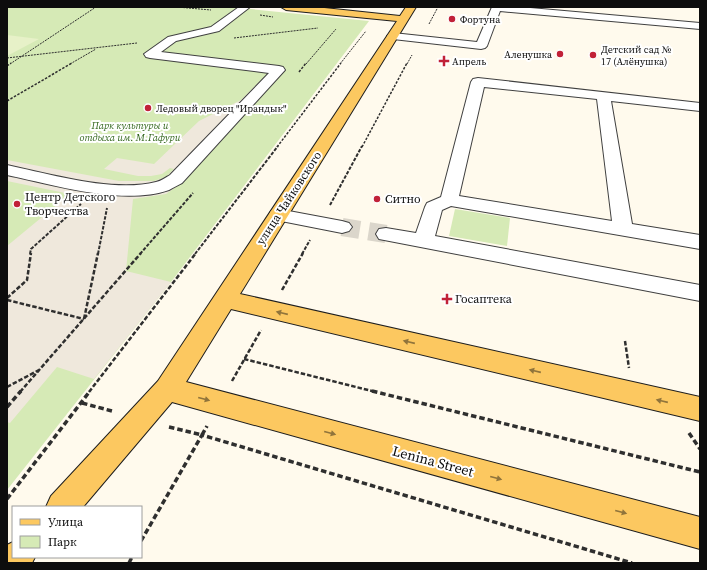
<svg xmlns="http://www.w3.org/2000/svg" width="707" height="570" font-family="'Source Serif 4',serif">
	<style>
		.green { fill: #d6eab6 }
		.pitch { fill: #e7f1c8 }
		.plaza { fill: #efe8dc }
		.lines { fill: none; stroke-linecap: round; stroke-linejoin: round }
		.minor-tunnel { stroke: #dbd6cb; stroke-width: 18; stroke-dasharray: 18 9; stroke-linecap: butt }
		.minor-casing { stroke: #404040; stroke-width: 2 }
		.major-casing { stroke: #1e1e1e; stroke-width: 2 }
		.path-far4 { stroke: #2f2f2f; stroke-width: 1; stroke-dasharray: 2 1; stroke-linecap: butt }
		.path-far3 { stroke: #2f2f2f; stroke-width: 1.5; stroke-dasharray: 2.5 1.5; stroke-linecap: butt }
		.path-far2 { stroke: #2f2f2f; stroke-width: 2; stroke-dasharray: 3.5 1.5; stroke-linecap: butt }
		.path-far1 { stroke: #2f2f2f; stroke-width: 2.5; stroke-dasharray: 4.5 2; stroke-linecap: butt }
		.path { stroke: #2f2f2f; stroke-width: 3.5; stroke-dasharray: 5.5 3; stroke-linecap: butt }
		.minor { fill: #fff; fill-rule: evenodd }
		.major { fill: #fcc860; fill-rule: evenodd }
		.oneway { fill: #90743b }
		.poi-dot { fill: #c12138; stroke: #fff; stroke-width: 1.5 }
		.labels { text-anchor: middle; stroke-width: 4; stroke-linejoin: round; paint-order: stroke }
		.far-poi-label { font-size: 10px; fill: #0d0d0d; stroke: #fff; text-anchor: start }
		.far-park-label { font-size: 10px; font-style: italic; fill: #32661c; stroke: #fff }
		.poi-label { font-size: 12px; fill: #0d0d0d; stroke: #fff; text-anchor: start }
		.street-label { font-size: 12px; fill: #0d0d0d; stroke: #fff }
		.near-street-label { font-size: 14px; fill: #0d0d0d; stroke: #fff }
	</style>
	<rect width="100%" height="100%" fill="#fffaed"/>
	<g class="green">
		<polygon points="7,7 230,7 369,21 171,282 7,490"/>
		<polygon points="455,209 510,218 507,246 449,236"/>
	</g>
	<polygon class="pitch" points="7,35 39,39 7,56"/>
	<polygon class="plaza" points="260,81 273,83 184,181 166,194 133,199 126,271 171,282 94,379 57,367 10,423 7,422 7,246 70,194 7,181 7,160 119,181 154,181 166,177 174,169 170,168 162,174 151,176 138,176 104,169 117,158 154,164 199,121 241,100"/>
	<g class="lines">
		<polyline class="minor-tunnel" points="342,227 386,234"/>
		<defs>
			<g id="minor">
				<path d="M239,7H250L219,31L176,41L161,52L279,66L283,67L285,70L182,183C178,185 173,188 169,190C123,206 54,185 7,175V165C50,174 113,193 156,182C161,181 165,178 170,175L269,73L150,58L146,57L144,54L168,37L211,27Z"/>
				<polygon points="492,7 519,7 700,23 700,29 500,11 487,46 485,48 481,49 393,39 387,36 393,33 477,42"/>
				<path d="M478,78L700,103V111L611,101L632,224L700,235V249L451,206L442,210L435,236L700,285V301L379,239L376,234L379,229L386,228L416,233L425,207L427,203L441,197L471,82L473,79ZM484,87L597,99L612,221L459,196Z"/>
				<polygon points="278,209 342,221 349,223 352,227 349,231 342,233 271,219 269,215 271,211"/>
			</g>
			<g id="major">
				<polygon points="281,7 315,7 400,16 406,7 416,7 240,294 700,397 700,421 231,309 186,382 700,517 700,549 172,402 83,507 46,507 51,496 158,381 397,21 286,10"/>
				<polygon points="13,542 13,557 35,557 32,563 7,563 7,545"/>
			</g>
		</defs>
		<use href="#minor" class="minor-casing"/>
		<use href="#major" class="major-casing"/>
		<g class="path-far4">
			<polyline points="177,7 211,10"/>
			<polyline points="260,15 273,17"/>
			<polyline points="429,24 438,7"/>
			<polyline points="234,38 318,28"/>
			<polyline points="7,58 137,43"/>
			<polyline points="10,64 96,7"/>
			<polyline points="70,64 96,49"/>
			<polyline points="306,64 336,29"/>
			<polyline points="340,64 366,31"/>
			<polyline points="407,64 412,55"/>
		</g>
		<g class="path-far3">
			<polyline points="7,66 11,63"/>
			<polyline points="299,72 306,63"/>
			<polyline points="7,101 72,63"/>
			<polyline points="277,147 341,63"/>
			<polyline points="362,147 407,63"/>
		</g>
		<g class="path-far2">
			<polyline points="330,205 362,146"/>
			<polyline points="30,254 31,249 81,204"/>
			<polyline points="98,254 107,208"/>
			<polyline points="140,254 193,193"/>
			<polyline points="195,254 278,146"/>
			<polyline points="302,254 310,240"/>
		</g>
		<g class="path-far1">
			<polyline points="282,290 303,253"/>
			<polyline points="7,298 27,280 31,253"/>
			<polyline points="7,300 84,319"/>
			<polyline points="84,319 98,253"/>
			<polyline points="625,341 629,368"/>
			<polyline points="244,359 376,392"/>
			<polyline points="232,381 261,330"/>
			<polyline points="7,387 39,370"/>
			<polyline points="20,392 141,253"/>
			<polyline points="89,392 196,253"/>
		</g>
		<g class="path">
			<polyline points="372,391 700,472"/>
			<polyline points="82,403 112,411"/>
			<polyline points="7,407 21,391"/>
			<polyline points="169,427 202,435 207,426"/>
			<polyline points="689,433 700,449"/>
			<polyline points="7,499 90,391"/>
			<polyline points="141,541 202,435 632,563"/>
			<polyline points="129,563 132,557"/>
		</g>
		<use href="#minor" class="minor"/>
		<use href="#major" class="major"/>
	</g>
	<defs><path id="oneway-solid" d="M-6-.8H1V-3.2L6.5 0L1 3.2V.8H-6Z"/></defs>
	<g class="oneway">
		<use href="#oneway-solid" transform="translate(282 313) rotate(-167)"/>
		<use href="#oneway-solid" transform="translate(409 342) rotate(-167)"/>
		<use href="#oneway-solid" transform="translate(535 371) rotate(-167)"/>
		<use href="#oneway-solid" transform="translate(204 399) rotate(15)"/>
		<use href="#oneway-solid" transform="translate(662 401) rotate(-167)"/>
		<use href="#oneway-solid" transform="translate(330 433) rotate(15)"/>
		<use href="#oneway-solid" transform="translate(496 478) rotate(15)"/>
		<use href="#oneway-solid" transform="translate(621 512) rotate(15)"/>
	</g>
	<g class="poi-dot">
		<circle cx="452" cy="19" r="4"/>
		<circle cx="560" cy="54" r="4"/>
		<circle cx="593" cy="55" r="4"/>
		<path d="M442 55h4v4h4v4h-4v4h-4v-4h-4v-4h4z"/>
		<circle cx="148" cy="108" r="4"/>
		<circle cx="377" cy="199" r="4"/>
		<circle cx="17" cy="204" r="4"/>
		<path d="M445 293h4v4h4v4h-4v4h-4v-4h-4v-4h4z"/>
	</g>
	<g class="labels">
		<g class="far-poi-label">
			<text x="460" y="23">Фортуна</text>
			<text x="601" y="53">Детский сад №<tspan x="601" dy="12">17 (Алёнушка)</tspan></text>
			<text x="552" y="58" text-anchor="end">Аленушка</text>
			<text x="452" y="65">Апрель</text>
			<text x="156" y="112">Ледовый дворец "Ирандык"</text>
		</g>
		<g class="far-park-label">
			<text x="130" y="129">Парк культуры и<tspan x="130" dy="12">отдыха им. М.Гафури</tspan></text>
		</g>
		<g class="poi-label">
			<text x="25" y="201">Центр Детского<tspan x="25" dy="14">Творчества</tspan></text>
			<text x="385" y="203">Ситно</text>
			<text x="455" y="303">Госаптека</text>
		</g>
		<g class="street-label">
			<text transform="translate(289 198) rotate(-57)" y="4">улица Чайковского</text>
		</g>
		<g class="near-street-label">
			<text transform="translate(433 461) rotate(15)" y="5">Lenina Street</text>
		</g>
	</g>
	<rect width="707" height="570" fill="none" stroke="#0d0d0d" stroke-width="16"/>
	<rect x="12" y="506" width="130" height="52" fill="#ffffff" stroke="#9e9e9e"/>
	<rect x="20" y="519" width="20" height="6" fill="#fcc860" stroke="#9e9e9e"/>
	<text x="48" y="526" font-size="12" fill="#0d0d0d">Улица</text>
	<rect x="20" y="536" width="20" height="12" fill="#d6eab6" stroke="#9e9e9e"/>
	<text x="48" y="546" font-size="12" fill="#0d0d0d">Парк</text>
</svg>
